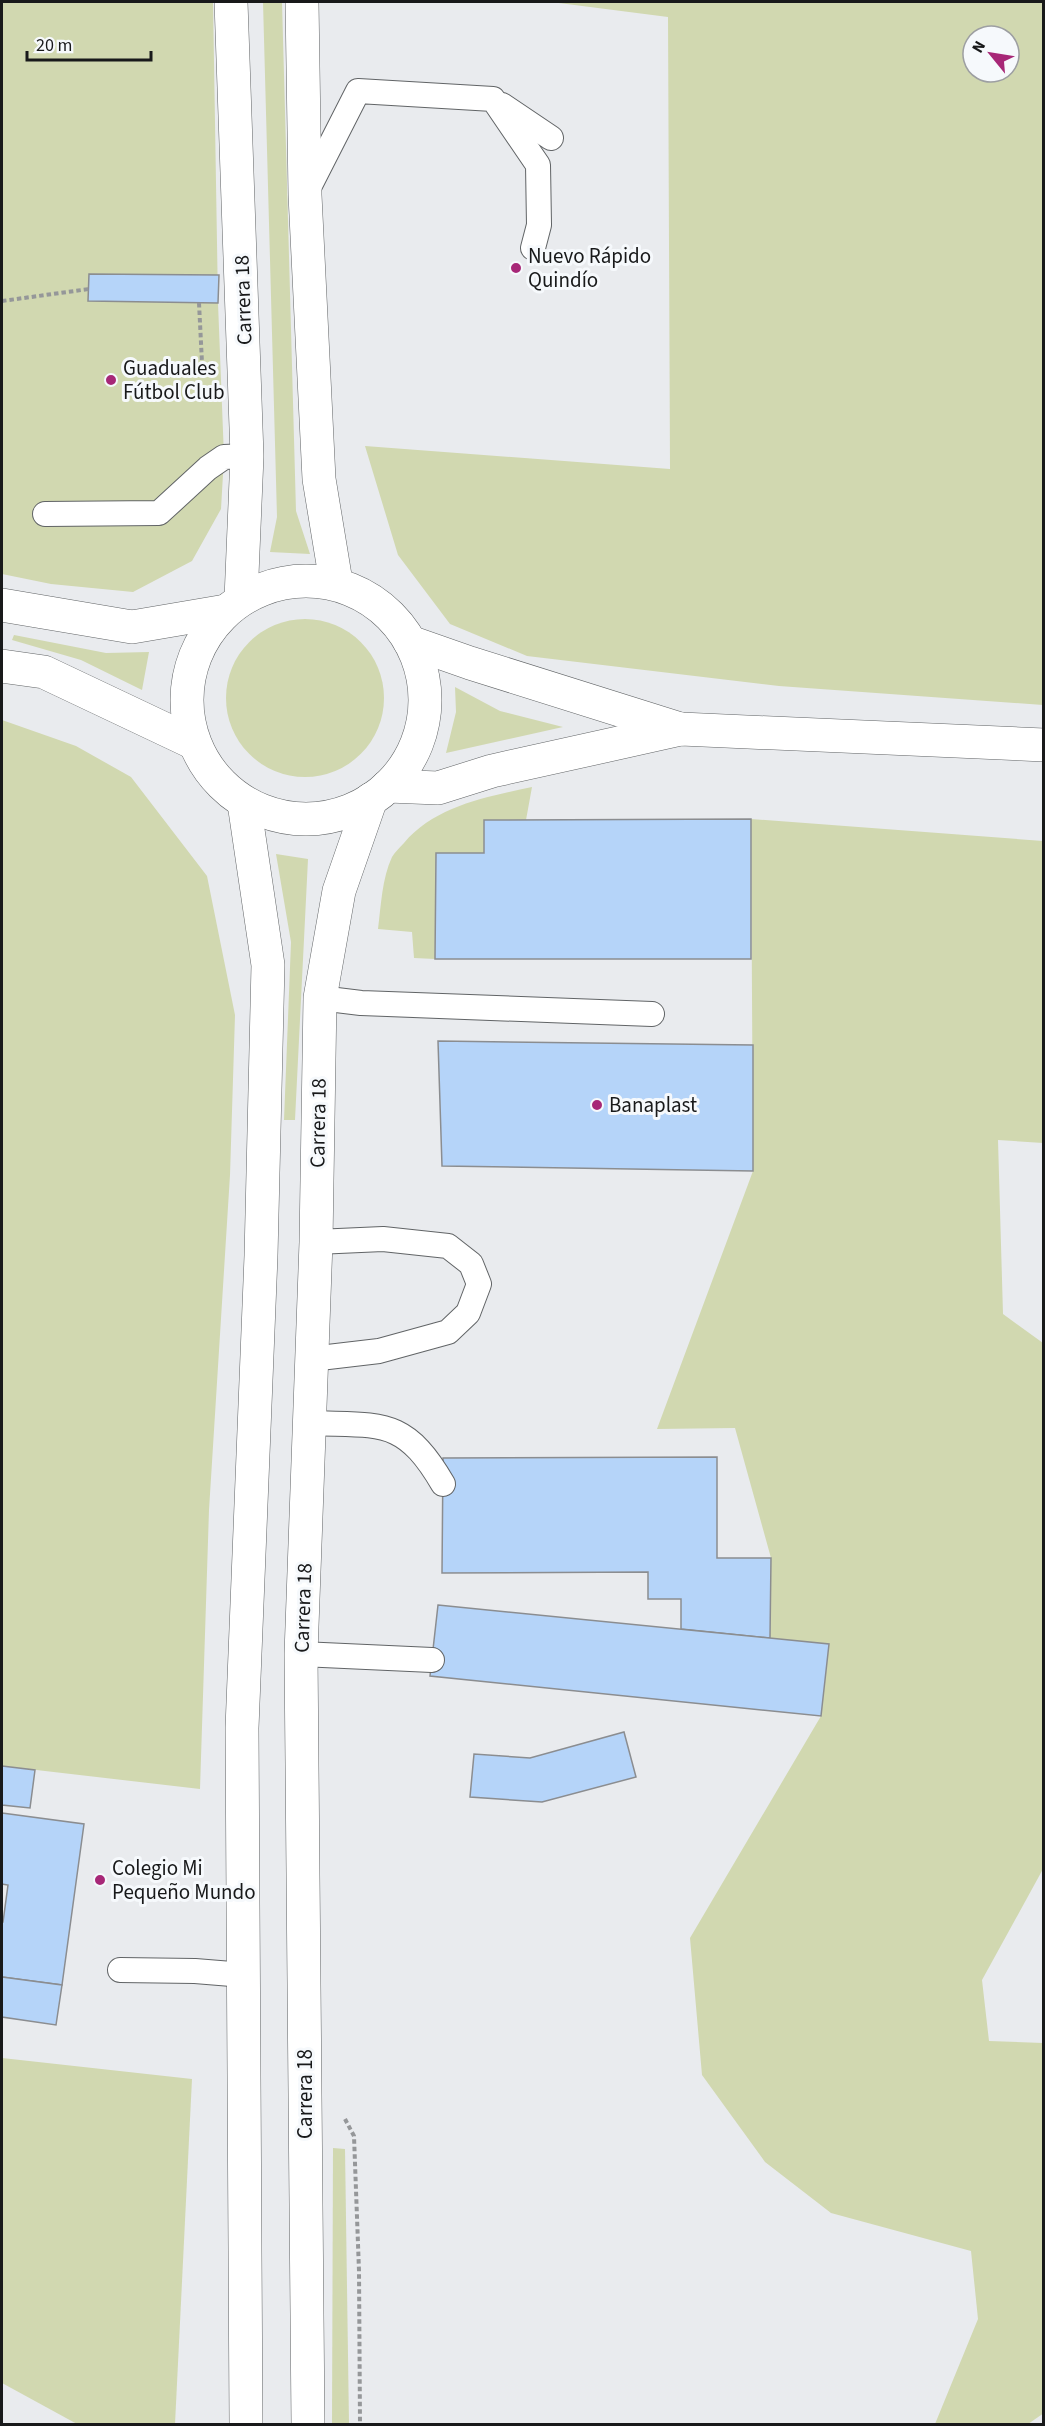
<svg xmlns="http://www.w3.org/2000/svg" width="1045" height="2426" font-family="'Source Sans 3',sans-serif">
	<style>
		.green { fill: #d1d8b0; fill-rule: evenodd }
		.building { fill: #b5d4f9; stroke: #8b8d90; stroke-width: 1.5 }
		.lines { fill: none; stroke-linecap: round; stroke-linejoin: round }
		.service-casing { stroke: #616466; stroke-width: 26 }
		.tertiary-casing { stroke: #616466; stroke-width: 34 }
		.secondary-casing { stroke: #616466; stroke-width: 34 }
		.primary-casing { stroke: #616466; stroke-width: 34 }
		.path { stroke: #959799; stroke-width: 4; stroke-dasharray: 4.5 3; stroke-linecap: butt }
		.service { stroke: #fff; stroke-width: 24 }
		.tertiary { stroke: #fff; stroke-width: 33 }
		.secondary { stroke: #fff; stroke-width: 33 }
		.primary { stroke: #fff; stroke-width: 33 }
		.poi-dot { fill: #a72777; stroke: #f6f9fc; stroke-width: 2 }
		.labels { text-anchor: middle; stroke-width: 6; stroke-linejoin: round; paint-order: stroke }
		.poi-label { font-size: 21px; fill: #18191a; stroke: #f6f9fc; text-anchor: start }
		.street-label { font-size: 21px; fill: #18191a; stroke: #f6f9fc }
	</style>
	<rect width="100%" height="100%" fill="#e9ebee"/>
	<g class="green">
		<polygon points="2,2 213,2 218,303 224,457 221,509 192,561 133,592 51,584 2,574"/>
		<polygon points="263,2 282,2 296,511 310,554 270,552 277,517"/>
		<path d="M551,2H1043V705L779,686L527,656L450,624L398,555L365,446L670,469L668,17ZM973,36H1009V72H973Z"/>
		<circle cx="305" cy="698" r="79"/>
		<polygon points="14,635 106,653 149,652 142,690 81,660 12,640"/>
		<polygon points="455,687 500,711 563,727 446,753 456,712"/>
		<polygon points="2,720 76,746 131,777 207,876 235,1015 230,1175 209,1510 200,1789 2,1766"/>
		<path d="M532,787L526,820H484V853H436L435,959L414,958L412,932L378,929C381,906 382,878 392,857C395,852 400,847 404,843C435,806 486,797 532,787Z"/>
		<polygon points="751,819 1043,841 1043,1143 998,1140 1003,1314 1043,1343 1043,1869 982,1980 989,2041 1043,2043 1044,2413 1028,2424 935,2424 978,2319 971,2251 831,2213 765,2162 702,2075 690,1938 821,1716 829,1645 770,1638 771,1558 735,1428 657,1429 753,1171"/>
		<polygon points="276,854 308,859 295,1120 284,1120 291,942"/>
		<polygon points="2,2058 192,2079 175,2424 77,2424 2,2383"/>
		<polygon points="333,2148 345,2149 349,2424 332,2424"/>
	</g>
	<g class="building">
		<polygon points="89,274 219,275 218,303 88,301"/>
		<polygon points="751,819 751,959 435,959 436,853 484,853 484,820"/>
		<polygon points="438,1041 753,1045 753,1171 442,1166"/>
		<polygon points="717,1457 717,1558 771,1558 770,1638 681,1629 681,1599 648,1599 648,1572 442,1573 443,1458"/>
		<polygon points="438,1605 829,1644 821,1716 430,1676"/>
		<polygon points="624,1732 636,1777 542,1802 470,1797 474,1754 530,1758"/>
		<polygon points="2,1766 35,1770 30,1808 2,1805"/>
		<polygon points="2,1813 84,1824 62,1985 2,1977 2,1922 3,1922 8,1885 2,1884"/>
		<polygon points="2,1977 62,1985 56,2025 2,2017"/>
	</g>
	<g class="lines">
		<defs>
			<g id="service">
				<polyline points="502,105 551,138"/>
				<polyline points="306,193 358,91 493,99 538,165 539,225 533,248"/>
				<polyline points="45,514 159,513 208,468 224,457 247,456"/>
				<polyline points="320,998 361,1003 652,1014"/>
				<polyline points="311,1359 379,1351 448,1332 468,1313 479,1284 471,1264 448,1246 383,1239 316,1242"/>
				<path d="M311,1423C381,1426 404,1417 443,1484"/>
				<polyline points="301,1654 432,1660"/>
				<polyline points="120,1970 195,1971 244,1975"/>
			</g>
			<g id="tertiary">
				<polyline points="410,642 470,663 680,729"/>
				<polyline points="388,786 438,788 492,771 681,729 1044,745"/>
			</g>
			<g id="secondary">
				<polyline points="2,605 132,627 226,611"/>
				<polyline points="2,666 44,672 194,743"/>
			</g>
			<g id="primary">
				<polyline points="231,2 247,456 241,599"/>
				<polyline points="302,2 305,195 319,479 336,582"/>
				<circle cx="306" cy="700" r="119"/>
				<polyline points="244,803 268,965 261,1256 242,1728 246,2424"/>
				<polyline points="308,2424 301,1654 316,1242 320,998 339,891 371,799"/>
			</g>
		</defs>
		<use href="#service" class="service-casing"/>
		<use href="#tertiary" class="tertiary-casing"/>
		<use href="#secondary" class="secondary-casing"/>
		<use href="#primary" class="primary-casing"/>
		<g class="path">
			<polyline points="2,301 89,289"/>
			<polyline points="199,303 202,363"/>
			<polyline points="345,2119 354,2136 359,2271 360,2424"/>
		</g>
		<use href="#service" class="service"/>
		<use href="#tertiary" class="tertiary"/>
		<use href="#secondary" class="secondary"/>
		<use href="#primary" class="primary"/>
	</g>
	<g class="poi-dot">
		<circle cx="516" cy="268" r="6"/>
		<circle cx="111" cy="380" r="6"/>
		<circle cx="597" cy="1105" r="6"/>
		<circle cx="100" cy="1880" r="6"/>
	</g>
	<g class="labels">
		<g class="poi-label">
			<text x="528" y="263">Nuevo Rápido<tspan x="528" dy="24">Quindío</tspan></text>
			<text x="123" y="375">Guaduales<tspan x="123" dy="24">Fútbol Club</tspan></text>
			<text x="609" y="1112">Banaplast</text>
			<text x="112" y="1875">Colegio Mi<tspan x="112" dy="24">Pequeño Mundo</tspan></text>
		</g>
		<g class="street-label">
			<text transform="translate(243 300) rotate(-92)" y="7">Carrera 18</text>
			<text transform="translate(318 1123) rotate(-89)" y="7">Carrera 18</text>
			<text transform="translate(303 1608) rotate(-88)" y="7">Carrera 18</text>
			<text transform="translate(305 2094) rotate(-90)" y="7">Carrera 18</text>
		</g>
	</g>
	<rect width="1045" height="2426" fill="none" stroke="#18191a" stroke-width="6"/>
	<g transform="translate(991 54) rotate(300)"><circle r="28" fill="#f6f9fc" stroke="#9d9fa2" stroke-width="1.5"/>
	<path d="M0-4.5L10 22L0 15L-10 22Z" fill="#a72777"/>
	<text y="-9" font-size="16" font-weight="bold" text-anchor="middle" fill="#18191a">N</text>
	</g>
	<path d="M27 51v9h124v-9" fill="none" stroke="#18191a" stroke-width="3"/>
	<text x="36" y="51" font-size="18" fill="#18191a" stroke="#f6f9fc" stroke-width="4.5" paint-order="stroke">20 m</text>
</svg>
